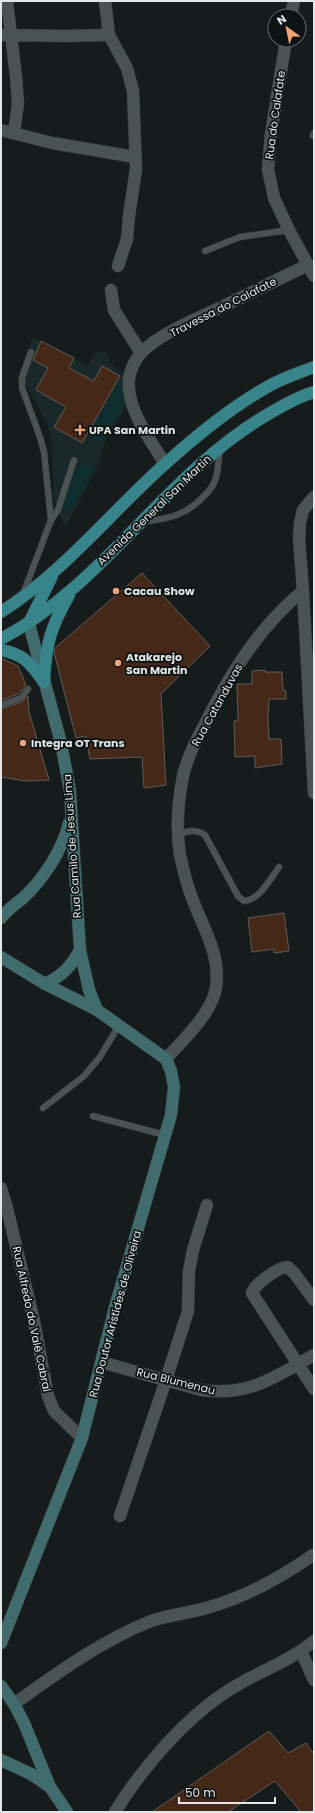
<svg xmlns="http://www.w3.org/2000/svg" width="315" height="1813" font-family="Poppins,sans-serif">
	<style>
		.built { fill: #1a2829 }
		.green { fill: #0f2e30 }
		.building { fill: #452817; stroke: #615c59 }
		.lines { fill: none; stroke-linecap: round; stroke-linejoin: round }
		.lane-casing { stroke: #343838; stroke-width: 7 }
		.street-casing { stroke: #343838; stroke-width: 13 }
		.secondary-casing { stroke: #343838; stroke-width: 13 }
		.primary-casing { stroke: #343838; stroke-width: 13 }
		.lane { stroke: #4b5252; stroke-width: 6 }
		.street { stroke: #4b5252; stroke-width: 12 }
		.secondary { stroke: #416c6e; stroke-width: 12 }
		.primary { stroke: #37858a; stroke-width: 12 }
		.poi-dot { fill: #efa376; stroke: #0d1313; stroke-width: 1.5 }
		.labels { text-anchor: middle; stroke-width: 3.5; stroke-linejoin: round; paint-order: stroke }
		.street-label { font-size: 11px; fill: #e2e6e7; stroke: #0d1313 }
		.poi-label { font-size: 11px; font-weight: bold; fill: #e2e6e7; stroke: #0d1313; text-anchor: start }
	</style>
	<rect width="100%" height="100%" fill="#161c1c"/>
	<polygon class="built" points="33,337 88,366 96,352 107,352 111,364 125,374 127,407 107,435 98,466 65,527 54,501 51,439 48,424 19,373"/>
	<g class="green">
		<polygon points="122,376 124,406 101,442 89,435"/>
		<polygon points="81,463 95,468 80,494 67,513 65,495"/>
	</g>
	<g class="building">
		<polygon points="41,341 74,358 69,368 94,381 102,366 120,376 82,443 54,427 66,407 36,390 48,368 33,360"/>
		<polygon points="142,573 210,646 161,694 166,785 144,788 142,757 90,759 86,736 76,738 54,652 55,648"/>
		<polygon points="1,658 18,666 26,685 18,694 1,700"/>
		<polygon points="265,670 265,672 282,672 283,690 286,691 286,699 269,699 268,717 269,739 281,739 282,764 255,768 255,756 235,757 234,721 238,721 237,684 252,684 252,671"/>
		<polygon points="28,696 29,712 49,780 26,781 1,777 1,709 22,702"/>
		<polygon points="284,913 289,951 274,953 274,949 252,952 248,918"/>
		<polygon points="269,1731 288,1753 306,1743 314,1754 314,1812 301,1812 275,1781 228,1812 152,1812"/>
	</g>
	<g class="lines">
		<defs>
			<g id="lane">
				<polyline points="313,136 314,133"/>
				<polyline points="205,251 240,237 289,230"/>
				<polyline points="31,352 22,378 22,388 40,437 44,452 51,520"/>
				<path d="M144,522C167,518 182,517 200,500C206,494 211,490 214,483C219,473 218,460 220,449"/>
				<polyline points="23,594 51,520 58,510 74,460"/>
				<polyline points="1,705 21,698 28,689"/>
				<path d="M179,834C189,831 195,829 205,835L238,896L244,901C260,900 270,879 279,867"/>
				<polyline points="43,1108 84,1076 100,1057 119,1025"/>
				<polyline points="93,1116 165,1135"/>
			</g>
			<g id="street">
				<polyline points="7,1 16,77 18,103 14,133"/>
				<polyline points="105,1 109,35 127,68 133,91 136,169 129,216 127,239 118,266"/>
				<polyline points="291,16 294,1"/>
				<polyline points="1,35 66,36 109,35"/>
				<polyline points="286,40 271,134 268,169 274,198 289,230 314,276"/>
				<polyline points="1,130 52,143 135,157"/>
				<polyline points="111,290 114,310 141,353"/>
				<path d="M165,464C150,439 126,409 129,379C130,370 136,358 142,352C160,334 190,322 213,311C245,296 276,280 308,265"/>
				<polyline points="314,497 303,510 300,523 299,539 303,591 314,793"/>
				<path d="M166,1059C183,1040 212,1013 216,988C221,954 203,928 192,898C187,885 183,869 180,855C176,830 178,801 183,776C187,758 195,742 204,726C228,677 260,625 303,591"/>
				<polyline points="1,1188 7,1208 34,1321 48,1396 54,1411 82,1438"/>
				<path d="M314,1300L295,1274L288,1267C278,1267 255,1284 252,1293L314,1389"/>
				<path d="M101,1362L201,1390C249,1397 275,1377 314,1355"/>
				<polyline points="120,1516 166,1380 188,1311 189,1271 193,1250 207,1205"/>
				<polyline points="301,1651 314,1680"/>
				<path d="M14,1704C57,1673 101,1641 151,1621C171,1614 193,1613 213,1606C249,1595 283,1576 313,1555"/>
				<path d="M115,1812C142,1768 185,1718 229,1690C257,1672 289,1662 314,1641"/>
			</g>
			<g id="secondary">
				<polyline points="29,624 61,743 70,791 80,950 89,990 97,1010"/>
				<path d="M1,918C7,910 14,905 22,899C43,880 62,851 69,823"/>
				<polyline points="1,957 45,984 97,1010 166,1059 171,1071 174,1087 171,1115 115,1307 82,1438 1,1643"/>
				<path d="M45,984C63,975 70,968 80,950"/>
				<polyline points="1,1686 14,1704 24,1723 50,1787 67,1812"/>
				<polyline points="1,1760 31,1774 50,1787"/>
			</g>
			<g id="primary">
				<path d="M1,612C64,572 110,513 165,464C197,435 231,407 269,386C283,378 299,373 314,367"/>
				<polyline points="30,621 52,576"/>
				<path d="M1,639C104,585 165,475 265,416C280,407 297,397 314,392"/>
				<path d="M1,650C24,654 31,664 44,682"/>
				<path d="M44,682C46,643 50,629 69,595"/>
			</g>
		</defs>
		<use href="#lane" class="lane-casing"/>
		<use href="#street" class="street-casing"/>
		<use href="#secondary" class="secondary-casing"/>
		<use href="#primary" class="primary-casing"/>
		<use href="#lane" class="lane"/>
		<use href="#street" class="street"/>
		<use href="#secondary" class="secondary"/>
		<use href="#primary" class="primary"/>
	</g>
	<g class="poi-dot">
		<path d="M78 424h4v4h4v4h-4v4h-4v-4h-4v-4h4z"/>
		<circle cx="116" cy="591" r="4"/>
		<circle cx="118" cy="663" r="4"/>
		<circle cx="23" cy="743" r="4"/>
	</g>
	<g class="labels">
		<g class="street-label">
			<text transform="translate(275 115) rotate(-82)" y="4">Rua do Calafate</text>
			<text transform="translate(223 307) rotate(-27)" y="4">Travessa do Calafate</text>
			<text transform="translate(154 510) rotate(-44)" y="4">Avenida General San Martin</text>
			<text transform="translate(217 705) rotate(-61)" y="4">Rua Catanduvas</text>
			<text transform="translate(72 846) rotate(-94)" y="4">Rua Camilo de Jesus Lima</text>
			<text transform="translate(115 1314) rotate(-75)" y="4">Rua Doutor Aristídes de Oliveira</text>
			<text transform="translate(32 1319) rotate(78)" y="4">Rua Alfredo do Valê Cabral</text>
			<text transform="translate(176 1381) rotate(14)" y="4">Rua Blumenau</text>
		</g>
		<g class="poi-label">
			<text x="89" y="434">UPA San Martin</text>
			<text x="124" y="595">Cacau Show</text>
			<text x="126" y="661">Atakarejo<tspan x="126" dy="13">San Martin</tspan></text>
			<text x="31" y="747">Integra OT Trans</text>
		</g>
	</g>
	<rect width="315" height="1813" fill="none" stroke="#e2e6e7" stroke-width="4"/>
	<g transform="translate(287 28) rotate(327)"><circle r="19" fill="#0d1313" stroke="#626768"/>
	<path d="M0-3L7 15L0 10L-7 15Z" fill="#efa376"/>
	<text y="-6" font-size="11" font-weight="bold" text-anchor="middle" fill="#e2e6e7">N</text>
	</g>
	<path d="M179 1797v6h96v-6" fill="none" stroke="#e2e6e7" stroke-width="2"/>
	<text x="185" y="1797" font-size="12" fill="#e2e6e7" stroke="#0d1313" stroke-width="3" paint-order="stroke">50 m</text>
</svg>
